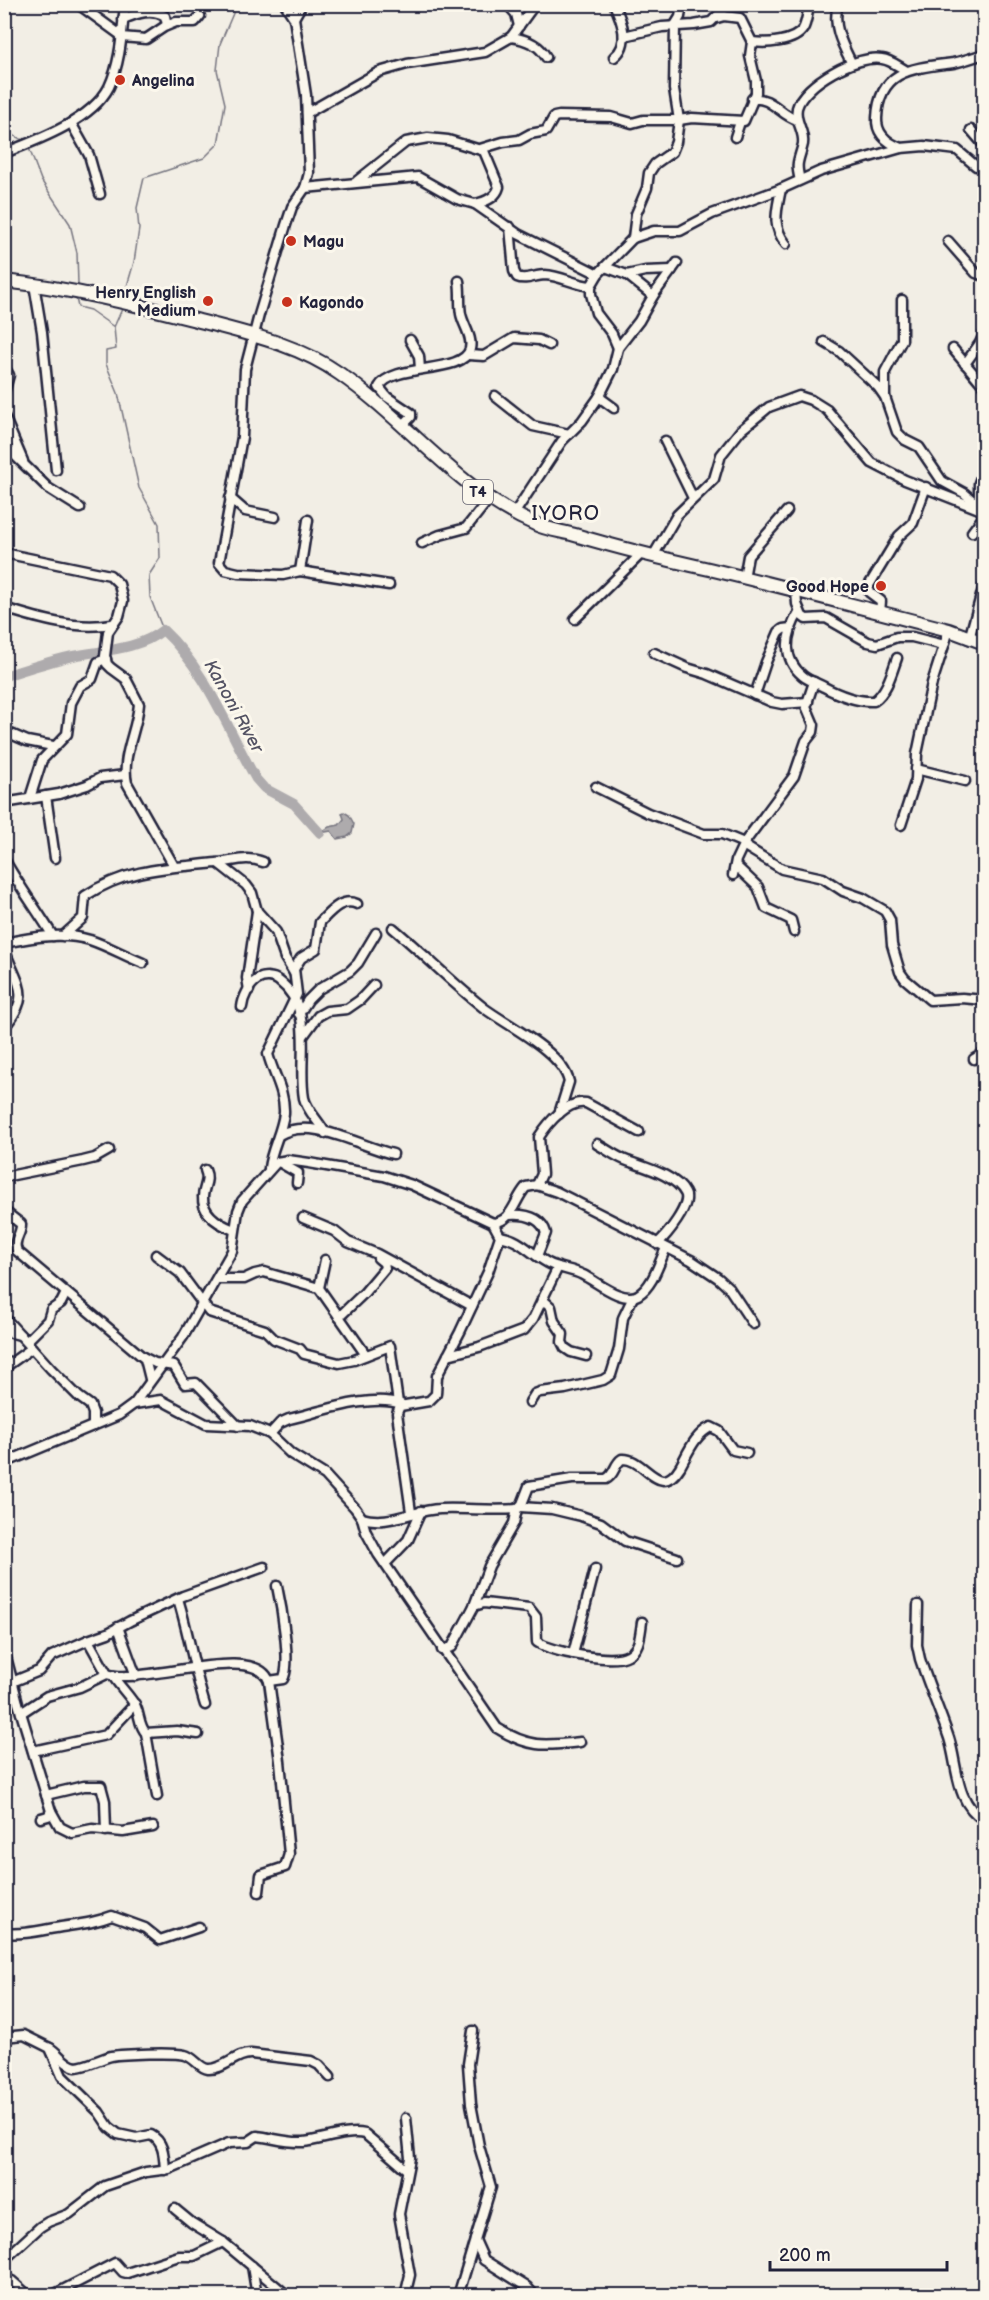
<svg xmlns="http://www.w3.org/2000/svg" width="989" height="2300" font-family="'Balsamiq Sans',sans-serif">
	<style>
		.water { fill: #aeabad; stroke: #76747f; stroke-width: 1.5 }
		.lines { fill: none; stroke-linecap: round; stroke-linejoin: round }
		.stream { stroke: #76747f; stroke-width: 1.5 }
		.river { stroke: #aeabad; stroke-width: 10 }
		.minor-casing { stroke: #22223b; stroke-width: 13 }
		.highway-casing { stroke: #22223b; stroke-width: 16 }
		.minor { stroke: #fbf7ec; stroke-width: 8 }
		.highway { stroke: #fbf7ec; stroke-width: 12 }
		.poi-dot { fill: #c8321e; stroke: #fbf7ec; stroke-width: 2 }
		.labels { text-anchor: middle; stroke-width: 6; stroke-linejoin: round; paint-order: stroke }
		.shield { fill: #fbf7ec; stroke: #636270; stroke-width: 1.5 }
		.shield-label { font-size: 15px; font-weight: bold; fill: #22223b }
		.poi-label { font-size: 16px; font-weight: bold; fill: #22223b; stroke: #fbf7ec; text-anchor: start }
		.water-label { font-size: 18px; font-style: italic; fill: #535263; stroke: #fbf7ec }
		.quarter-label { font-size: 20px; letter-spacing: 1.5px; fill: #22223b; stroke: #fbf7ec }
	</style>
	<rect width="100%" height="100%" fill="#f2eee5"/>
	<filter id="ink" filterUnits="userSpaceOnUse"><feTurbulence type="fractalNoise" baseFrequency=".0167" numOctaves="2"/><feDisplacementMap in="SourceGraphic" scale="12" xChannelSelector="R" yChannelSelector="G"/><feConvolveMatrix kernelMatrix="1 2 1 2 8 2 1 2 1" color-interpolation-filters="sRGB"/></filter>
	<g filter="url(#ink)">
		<polygon class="water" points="344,812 349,815 354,824 352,833 347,837 337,839 331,831 320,833 329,827 339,825 344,819 342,813"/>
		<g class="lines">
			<g class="stream">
				<polyline points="4,131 25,141"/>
				<polyline points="29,148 41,180 70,224 77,253 78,284"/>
				<polyline points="125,293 134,262 139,229 137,208 144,178 204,158 218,144 225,104 217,70 220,44 237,4"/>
				<polyline points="76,298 78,307 90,310 114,327"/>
				<polyline points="122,309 114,327 116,349 106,351 106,364 118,393 139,488 159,524 160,558 149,575 150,597 163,630"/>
			</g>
			<path class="river" d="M4,676C27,669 50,661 73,656C103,650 138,650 163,630C206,670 227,728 256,779L264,788L294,804L320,833"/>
			<defs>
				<g id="minor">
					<polyline points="78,4 122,36"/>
					<polyline points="285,4 294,18"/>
					<polyline points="302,4 294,18 306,95 309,173 305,188 292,207 286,225 259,315 245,369 242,437 219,563 225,570 238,573 283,575 300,571 389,585"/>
					<polyline points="507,4 516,14 519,26"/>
					<path d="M614,4C622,21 631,44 614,57"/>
					<path d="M838,4C832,25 842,44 851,62"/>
					<path d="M717,18L724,16L740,18L752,42C766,44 795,42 803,29C807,22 807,12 810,4"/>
					<path d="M123,19C138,13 151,8 165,16L167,25"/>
					<polyline points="624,36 662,27 694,25 711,22 729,4"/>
					<polyline points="121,37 146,39 164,27 176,22 195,22 200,16"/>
					<polyline points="511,37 535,4"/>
					<path d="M752,99C771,96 780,115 797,120"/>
					<path d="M307,113L379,72L407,64L485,52L511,37C525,39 539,44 546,57"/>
					<polyline points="71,123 89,155 100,194"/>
					<polyline points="971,130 984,145"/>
					<polyline points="735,137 740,122"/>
					<path d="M901,148C888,143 876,134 877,118C879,69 914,68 953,63C964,61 974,57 984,54"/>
					<polyline points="480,149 503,142 519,140 530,134 546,131 554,117 559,116 611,117 632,123 643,120 679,120 692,118 744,121 756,93 756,81 750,56 752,42"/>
					<path d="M4,153C38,140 92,120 109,87C121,62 122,31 125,4"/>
					<path d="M800,180C795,162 799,161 803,144C805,131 794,121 797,108C803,84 858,54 882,59C891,60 899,67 907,71"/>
					<path d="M357,181L406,142L428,138L448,140L484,151L499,187C496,198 485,202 475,204"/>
					<polyline points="305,188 418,177 457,199 475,204 518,234 598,274"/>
					<path d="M781,189C777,210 771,225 786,244"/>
					<path d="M510,227L514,271L517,277C526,281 535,275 545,275C562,276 575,285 591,286"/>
					<polyline points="633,238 636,214 647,188 649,173 655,164 672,152 676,142 679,120 674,89 675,25 680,17 682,4"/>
					<polyline points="948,241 976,273 984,276"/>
					<polyline points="605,267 627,275 653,296"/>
					<polyline points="627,275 645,271 672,270"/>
					<polyline points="34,284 42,332 56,470"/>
					<polyline points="410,340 419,356 420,369"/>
					<polyline points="824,342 839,351 878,387 885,397 897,432 905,440 919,447 942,481 964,493 979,506"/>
					<polyline points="618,348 612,334 596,313 591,294 591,286 598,274 633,238 654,231 680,231 712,214 781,189 821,171 901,148 924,146 957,150 976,166 984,166"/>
					<polyline points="953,349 984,386"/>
					<polyline points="468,355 484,356 514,338 539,340 549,345"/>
					<polyline points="965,364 980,343 984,334"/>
					<polyline points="4,367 9,375 4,393"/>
					<polyline points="495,396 533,426 569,434"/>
					<polyline points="885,396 885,372 902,340 902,300"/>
					<polyline points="599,397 614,408"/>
					<polyline points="4,416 23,461"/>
					<path d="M402,426L411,417V413L387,397L379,387C393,362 463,375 470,349C473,337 463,325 461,314C459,303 461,292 459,281"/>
					<polyline points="665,441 693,498"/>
					<polyline points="4,445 48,488 80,508"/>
					<polyline points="230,498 245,511 275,517"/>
					<polyline points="979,509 979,483 984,469"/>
					<polyline points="514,514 562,441 582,421 599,397 613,369 618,348 639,321 653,296 677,263"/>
					<polyline points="972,532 984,516"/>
					<polyline points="422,543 440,535 466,528 489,499"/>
					<path d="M4,553L110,575L119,584L123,601L119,616L108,632L105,656L107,664L111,668L126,679L139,704C137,731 121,756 127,783L174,866"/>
					<polyline points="653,556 677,515 714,479 721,455 741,430 769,407 799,396 811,400 827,410 872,463 905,480 979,509 984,514"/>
					<polyline points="300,571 308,520"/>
					<polyline points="744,578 748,556 787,511"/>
					<polyline points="796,591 797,604 802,616 806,619 826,618 868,642 877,644 897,637 912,637 944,645"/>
					<path d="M4,608C39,619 75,630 112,624"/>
					<path d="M799,612C786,633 781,658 803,676C809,681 817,683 824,687C839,695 857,702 874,701C887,692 892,672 897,658"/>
					<polyline points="880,613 881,601 869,592 868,587 899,536 913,523 926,487"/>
					<polyline points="575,619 641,554"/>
					<polyline points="969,639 984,585"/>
					<polyline points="654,653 687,668 707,674 772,702 782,704 808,702"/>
					<polyline points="755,695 766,662 779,632 783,629 791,628"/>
					<polyline points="4,731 27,741 53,746"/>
					<polyline points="916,769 965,781"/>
					<polyline points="596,787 648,813 704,834 722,834 744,843"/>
					<polyline points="46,796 55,858"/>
					<polyline points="30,798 42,760 67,734 71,703 80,686 92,679 98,662 106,659"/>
					<polyline points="4,803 59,794 87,785 100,778 125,775"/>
					<polyline points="901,825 916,779 917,754 932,683 949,630"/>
					<polyline points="743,845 782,869 823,878 843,891 863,898 885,911 890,920 892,945 900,972 905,979 930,1000 962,998 984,1000"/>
					<path d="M4,859C19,886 37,910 53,936"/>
					<polyline points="218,863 246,885 252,893 257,911 276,932 285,958 294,973"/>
					<polyline points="736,866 758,887 766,908 791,920 794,932"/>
					<polyline points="733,875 736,860 744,843 794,776 806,741 813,732 814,725 806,706 814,682"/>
					<path d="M393,928C424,954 452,983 484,1008C508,1026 562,1051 569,1082L559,1114"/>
					<path d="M63,936L83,918L85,896C127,868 169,868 217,863C232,862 247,855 263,862"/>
					<path d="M4,943C33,937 62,932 90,940C108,946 125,956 143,963"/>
					<path d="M4,948C16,984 34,994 4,1027"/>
					<polyline points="249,990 247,978 257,911"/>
					<path d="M242,1007C243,998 249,985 257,980C264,976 273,976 279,981C316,1009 297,1059 304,1098C307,1111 319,1121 325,1133"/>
					<polyline points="299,1014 308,1000 319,989 350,971 358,963 376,933"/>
					<polyline points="304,1035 318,1016 327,1011 347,1009 360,1000 374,985"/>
					<polyline points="974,1059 984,1053"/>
					<path d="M279,1135C312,1116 358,1146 393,1154"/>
					<path d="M597,1144C606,1149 615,1156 625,1160C643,1167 676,1175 685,1193C692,1205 666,1236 657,1244"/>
					<polyline points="279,1162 298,1173 297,1183"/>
					<path d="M269,1168C271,1149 282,1132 284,1113C285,1091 273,1074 268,1054L297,994L294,969L301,958L316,949L320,922C330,912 342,897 357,904"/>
					<path d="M205,1170C210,1181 203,1187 203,1197C202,1215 221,1225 234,1230"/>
					<polyline points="4,1177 83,1161 95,1158 109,1150"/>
					<path d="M537,1185L542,1174L539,1137C548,1123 567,1100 586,1103L639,1132"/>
					<path d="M4,1211L21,1224C22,1234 12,1241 17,1251L145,1359L150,1379"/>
					<path d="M509,1215C524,1214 541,1216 546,1233L537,1256"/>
					<polyline points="303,1218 334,1231 348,1242 377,1254 472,1306"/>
					<path d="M500,1236C522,1240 529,1253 548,1263C559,1269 572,1269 583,1275C596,1281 622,1304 638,1295C653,1286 659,1263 666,1248"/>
					<polyline points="156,1255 180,1273 209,1312 265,1330 274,1339 300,1349 304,1354 339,1363 354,1360 390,1346 398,1403"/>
					<polyline points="325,1260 319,1288 366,1355"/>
					<polyline points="217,1279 244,1279 255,1274 264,1272 319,1288"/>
					<polyline points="542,1299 551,1307 554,1321 563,1334 562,1342 565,1348 571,1352 586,1356"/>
					<polyline points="4,1317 51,1369 79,1397 90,1405 93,1413 93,1426"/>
					<polyline points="339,1317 364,1293 385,1268 384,1263 378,1258"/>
					<polyline points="4,1331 20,1335"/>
					<polyline points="27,1341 48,1320 51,1310 61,1303 66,1293"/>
					<polyline points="448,1355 479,1347 524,1330 533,1319 558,1267"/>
					<polyline points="143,1357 155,1363 174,1366 185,1384 196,1383 238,1426"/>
					<polyline points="4,1368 32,1348"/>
					<polyline points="530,1402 535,1394 540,1392 565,1389 603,1380 611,1375 619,1349 623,1318 633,1297"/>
					<path d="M134,1404L161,1400L206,1424L250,1426L270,1434L291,1454L325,1475L355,1508L362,1518L366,1532L378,1554L497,1728C529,1748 544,1746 580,1742"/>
					<path d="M270,1434L280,1423L289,1419C320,1412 372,1393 401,1404"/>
					<path d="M4,1463L119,1415L134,1404L183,1337L232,1251L238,1211L242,1201L277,1162L288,1160L309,1163L384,1176L412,1185L493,1223C513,1221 514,1200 526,1187L537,1185L557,1192L691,1260L718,1278L729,1288L753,1324"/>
					<polyline points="520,1507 552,1509 581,1516 601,1523 625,1541 677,1558"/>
					<polyline points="411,1512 397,1413 400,1406 429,1401 436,1394 437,1376 460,1332 488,1272 500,1236 493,1223"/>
					<path d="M362,1518C388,1526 413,1510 440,1509C466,1508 491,1511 517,1509L522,1504L529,1486L572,1479H606C615,1475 614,1464 622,1459C645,1457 659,1501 680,1467C688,1453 695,1434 711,1427L719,1431L733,1450L747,1453"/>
					<polyline points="385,1564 408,1540 421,1511"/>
					<path d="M178,1599C189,1634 194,1670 205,1705"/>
					<path d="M918,1605L917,1645L920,1659C929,1686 940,1712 949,1738C958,1766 955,1803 984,1820"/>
					<polyline points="474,1606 489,1566 514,1523 517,1509"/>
					<polyline points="118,1627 136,1676"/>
					<polyline points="88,1640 108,1633 130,1621 183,1596 264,1567"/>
					<polyline points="4,1649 18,1703 51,1811 48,1816 41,1818"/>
					<path d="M442,1650L452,1647L474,1606L484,1603L529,1608L536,1617L537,1642C551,1652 613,1664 628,1655C640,1649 640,1635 642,1622"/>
					<polyline points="573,1654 595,1569"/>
					<path d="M113,1676C119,1686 131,1697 136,1707C140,1716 139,1726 146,1733L177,1731L198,1734"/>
					<path d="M269,1681L283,1679C292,1665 281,1604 277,1586"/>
					<path d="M12,1682L39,1671L52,1656L88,1640L107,1674C140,1686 256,1642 269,1681L280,1761L289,1854L285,1867L261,1875L259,1892"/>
					<polyline points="21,1713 47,1696 80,1687 107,1674"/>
					<polyline points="146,1733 157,1796"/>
					<polyline points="33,1751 106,1735 135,1704"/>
					<polyline points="46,1795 84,1786 101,1786 105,1801 106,1831"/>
					<polyline points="51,1811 60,1827 72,1833 92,1829 123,1832 153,1827"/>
					<path d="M4,1933C24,1935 42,1930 61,1927C81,1924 93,1923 112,1916L145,1928L160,1940L199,1927"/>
					<path d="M4,2037L24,2035L50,2048L62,2076L99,2112L109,2127L118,2134L136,2138L151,2135C164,2142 164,2156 165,2170"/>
					<path d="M50,2048C60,2054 64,2065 76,2067C88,2066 99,2059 111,2056C123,2054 174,2052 185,2055C194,2057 199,2068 208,2069C224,2070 236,2053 251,2054L311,2061L319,2065L330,2077"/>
					<polyline points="175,2209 192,2223 223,2242 288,2296"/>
					<polyline points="475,2240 484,2260 527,2287 535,2296"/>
					<path d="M4,2260L40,2227L48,2222L69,2214L105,2186L146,2172L169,2169L229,2143L248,2142L257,2136C274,2138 285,2143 304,2142C323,2140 347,2130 365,2134L407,2170"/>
					<polyline points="252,2266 257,2296"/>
					<polyline points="4,2278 12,2281 29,2296"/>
					<polyline points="51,2296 115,2263 123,2272 127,2273 179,2256 194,2256 223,2242"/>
					<polyline points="405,2296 410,2275 399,2214 410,2158 406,2118"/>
					<polyline points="458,2296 491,2187 479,2146 471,2104 468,2064 473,2031"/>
				</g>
				<path id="highway" d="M4,281C69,288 133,304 196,320C245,333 298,344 340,374C408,421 458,491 535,524C548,530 561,531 575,535C619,548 664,559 709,569C790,588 869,610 949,630L984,643"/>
			</defs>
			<use href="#minor" class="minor-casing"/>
			<use href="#highway" class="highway-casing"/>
			<use href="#minor" class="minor"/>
			<use href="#highway" class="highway"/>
		</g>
	</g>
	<g class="poi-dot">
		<circle cx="120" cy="80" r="6"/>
		<circle cx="291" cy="241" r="6"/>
		<circle cx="208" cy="301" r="6"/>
		<circle cx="287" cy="302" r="6"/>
		<circle cx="881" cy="586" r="6"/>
	</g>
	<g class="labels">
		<rect class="shield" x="463" y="480" width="30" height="24" rx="4.5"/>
		<g class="shield-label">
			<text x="478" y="497">T4</text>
		</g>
		<g class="poi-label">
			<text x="132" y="86">Angelina</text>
			<text x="303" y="247">Magu</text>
			<text x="196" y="298" text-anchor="end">Henry English<tspan x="196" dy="18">Medium</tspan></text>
			<text x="299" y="308">Kagondo</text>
			<text x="869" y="592" text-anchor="end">Good Hope</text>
		</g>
		<g class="water-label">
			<text transform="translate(234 706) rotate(61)" y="6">Kanoni River</text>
		</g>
		<g class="quarter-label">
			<text x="566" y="520">IYORO</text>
		</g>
	</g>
	<rect width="989" height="2300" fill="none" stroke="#fbf7ec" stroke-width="24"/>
	<rect x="12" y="12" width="965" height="2276" fill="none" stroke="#22223b" stroke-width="2" filter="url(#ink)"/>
	<path d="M770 2261v9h177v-9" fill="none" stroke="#22223b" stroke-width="3"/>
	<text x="779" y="2261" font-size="18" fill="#22223b" stroke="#fbf7ec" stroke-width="4.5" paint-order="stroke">200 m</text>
</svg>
